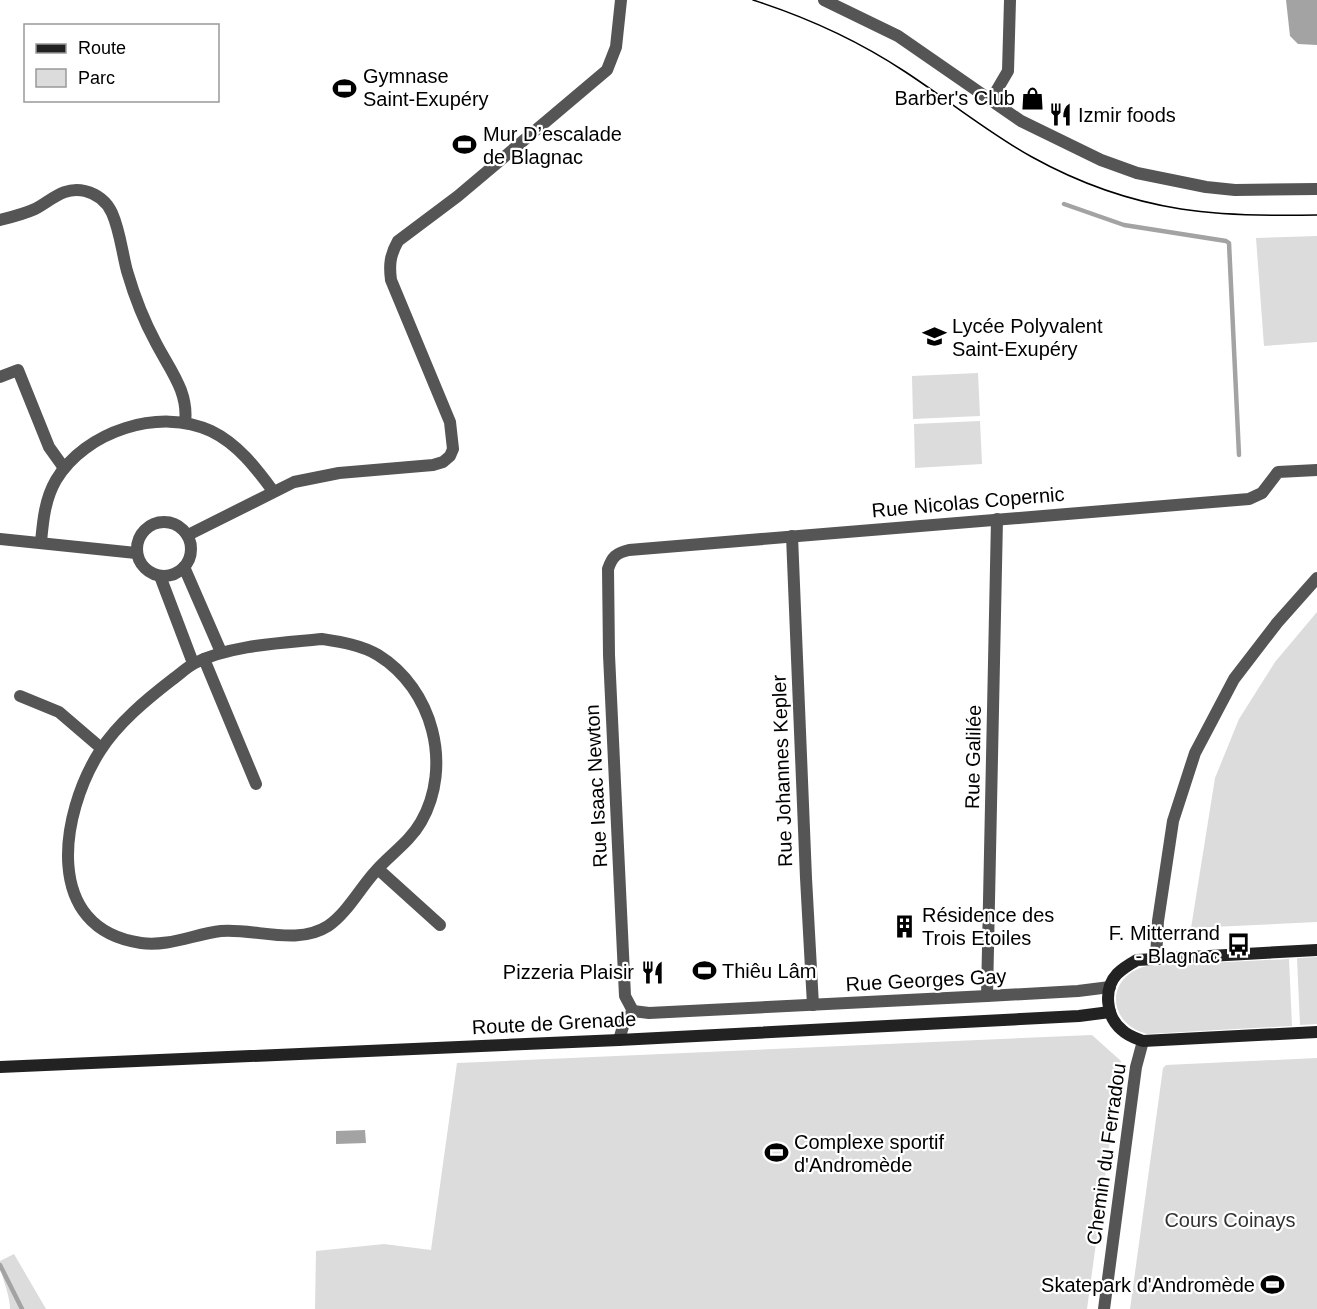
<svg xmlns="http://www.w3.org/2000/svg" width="1317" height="1309" font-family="Arial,sans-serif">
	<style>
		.green { fill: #dcdcdc }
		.water { fill: #a3a3a3 }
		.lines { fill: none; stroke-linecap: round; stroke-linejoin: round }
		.stream { stroke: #a3a3a3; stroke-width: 4.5 }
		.minor { stroke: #555; stroke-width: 12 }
		.secondary { stroke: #222; stroke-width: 12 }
		.tram { stroke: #000; stroke-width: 1.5 }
		.labels { text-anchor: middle; stroke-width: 4.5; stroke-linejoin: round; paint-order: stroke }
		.poi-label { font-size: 20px; fill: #000; stroke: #fff; text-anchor: start }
		.street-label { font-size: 20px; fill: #000; stroke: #fff }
		.park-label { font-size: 20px; fill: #333; stroke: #fff }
	</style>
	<rect width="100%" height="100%" fill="#fff"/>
	<g class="green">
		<polygon points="1317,236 1317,342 1264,346 1256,238"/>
		<polygon points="978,373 980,416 913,419 912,376"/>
		<polygon points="980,421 982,464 915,468 914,424"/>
		<polygon points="1317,612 1317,922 1191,928 1215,778 1239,719 1275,662"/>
		<polygon points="1317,957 1317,1024 1300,1025 1297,958"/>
		<path d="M1289,959L1292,1026L1147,1034C1106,1023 1105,976 1147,966Z"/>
		<polygon points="1092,1035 1121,1061 1087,1309 315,1309 316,1251 384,1244 431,1250 457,1063"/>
		<polygon points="1317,1058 1317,1309 1130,1309 1163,1068 1166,1065"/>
		<path d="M14,1254L46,1309H10C10,1292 0,1277 0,1261Z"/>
	</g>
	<g class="water">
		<polygon points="1286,0 1317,0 1317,45 1298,44 1290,36"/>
		<polygon points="365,1130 366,1143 336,1144 336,1131"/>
	</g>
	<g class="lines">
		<g class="stream">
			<polyline points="1064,204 1124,225 1226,241 1229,243 1239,455"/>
			<polyline points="0,1265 22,1309"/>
		</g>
		<g class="minor">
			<polyline points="824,0 898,36 1021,121 1101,160 1137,173 1206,187 1235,190 1317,189"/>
			<polyline points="991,100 1008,71 1010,0"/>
			<path d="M0,220C12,217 24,214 35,209C52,200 64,186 85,191C97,194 107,202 112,213C120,231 122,252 127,271C134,295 144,321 156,343C170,370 189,392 185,423"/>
			<polyline points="0,377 18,370 49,447 64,468"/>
			<circle cx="164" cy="549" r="27"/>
			<path d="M188,535L294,482L339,473L433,465L443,462L450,456L453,449L450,422L391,280C389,265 390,255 398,241L458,196L607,70L616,47L621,0"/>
			<polyline points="792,536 806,878 813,1005"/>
			<polyline points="0,539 136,553"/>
			<path d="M41,542C43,520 45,499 56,480C85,431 160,407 211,431C238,444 256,468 273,491"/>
			<polyline points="184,567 221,652"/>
			<polyline points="160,576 193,663"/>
			<path d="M322,639C341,642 361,645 378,655C433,689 453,766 421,822C409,843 389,855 374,873C359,890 346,914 328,926C297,946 255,928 221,931C195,934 168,947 141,943C42,929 60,814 100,751C118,723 147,699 173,679C180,674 187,667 195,663C230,645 282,643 322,639Z"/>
			<polyline points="204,659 256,784"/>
			<polyline points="20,696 59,712 101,748"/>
			<polyline points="378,869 440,925"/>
			<polyline points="1156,958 1158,921 1173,821 1195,753 1234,679 1277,623 1317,578"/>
			<polyline points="987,996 997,519"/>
			<path d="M633,1011L625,996L609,655L608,569C612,557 616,553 629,550L1249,499L1262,493L1278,472L1317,470"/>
			<polyline points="619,1040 624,1023 633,1011 649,1013 987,996 1078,991 1110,987"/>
			<polyline points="1104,1309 1136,1067 1143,1041"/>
		</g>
		<g class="secondary">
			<path d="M1317,950L1137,960C1130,964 1123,968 1117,974C1103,989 1106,1017 1122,1030C1128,1036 1135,1038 1143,1041L1317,1032"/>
			<polyline points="0,1067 619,1040 1079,1016 1110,1012"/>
		</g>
		<path class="tram" d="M753,0C806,17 857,40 904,71C947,99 987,132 1032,157C1077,182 1130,201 1181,209C1226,216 1272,216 1317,215"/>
	</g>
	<defs>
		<symbol id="stadium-bare" viewBox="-9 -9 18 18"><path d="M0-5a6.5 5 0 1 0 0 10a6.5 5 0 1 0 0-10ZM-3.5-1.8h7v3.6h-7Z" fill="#000" stroke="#fff" stroke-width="2.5" paint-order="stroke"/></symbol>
		<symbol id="shop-bare" viewBox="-9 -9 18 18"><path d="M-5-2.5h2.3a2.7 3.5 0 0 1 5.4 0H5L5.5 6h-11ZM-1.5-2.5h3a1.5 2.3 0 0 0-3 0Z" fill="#000" stroke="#fff" stroke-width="2.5" paint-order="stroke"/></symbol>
		<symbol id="restaurant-bare" viewBox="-9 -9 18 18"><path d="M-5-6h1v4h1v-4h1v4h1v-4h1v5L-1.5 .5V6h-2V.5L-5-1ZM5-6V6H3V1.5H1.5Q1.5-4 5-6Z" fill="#000" stroke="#fff" stroke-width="2.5" paint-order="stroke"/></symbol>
		<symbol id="school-bare" viewBox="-9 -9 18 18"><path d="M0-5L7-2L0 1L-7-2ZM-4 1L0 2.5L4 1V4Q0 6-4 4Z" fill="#000" stroke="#fff" stroke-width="2.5" paint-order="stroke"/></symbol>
		<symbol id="building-bare" viewBox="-9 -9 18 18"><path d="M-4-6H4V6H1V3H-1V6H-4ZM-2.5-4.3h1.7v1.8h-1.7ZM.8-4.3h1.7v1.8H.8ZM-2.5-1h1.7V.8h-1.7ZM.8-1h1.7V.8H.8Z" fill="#000" stroke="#fff" stroke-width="2.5" paint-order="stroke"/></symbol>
		<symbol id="bus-bare" viewBox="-9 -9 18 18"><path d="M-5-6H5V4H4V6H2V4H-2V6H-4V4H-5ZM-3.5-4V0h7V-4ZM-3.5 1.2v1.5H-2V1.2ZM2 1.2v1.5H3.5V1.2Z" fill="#000" stroke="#fff" stroke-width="2.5" paint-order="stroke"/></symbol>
	</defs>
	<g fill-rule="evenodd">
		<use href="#stadium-bare" x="328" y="72" width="33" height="33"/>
		<use href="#shop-bare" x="1016" y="82" width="33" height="33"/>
		<use href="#restaurant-bare" x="1044" y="98" width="33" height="33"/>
		<use href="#stadium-bare" x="448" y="128" width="33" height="33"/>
		<use href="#school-bare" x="918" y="320" width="33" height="33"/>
		<use href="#building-bare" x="888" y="910" width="33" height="33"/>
		<use href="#bus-bare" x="1222" y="928" width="33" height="33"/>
		<use href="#stadium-bare" x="688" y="954" width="33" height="33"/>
		<use href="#restaurant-bare" x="636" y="956" width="33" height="33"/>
		<use href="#stadium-bare" x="760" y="1136" width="33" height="33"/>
		<use href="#stadium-bare" x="1256" y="1268" width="33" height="33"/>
	</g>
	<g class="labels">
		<g class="poi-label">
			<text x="363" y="83">Gymnase<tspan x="363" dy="23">Saint-Exupéry</tspan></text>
			<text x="1015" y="105" text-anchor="end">Barber's Club</text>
			<text x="1078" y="122">Izmir foods</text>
			<text x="483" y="141">Mur D’escalade<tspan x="483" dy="23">de Blagnac</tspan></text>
			<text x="952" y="333">Lycée Polyvalent<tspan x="952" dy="23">Saint-Exupéry</tspan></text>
			<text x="922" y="922">Résidence des<tspan x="922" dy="23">Trois Etoiles</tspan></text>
			<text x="1220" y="940" text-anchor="end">F. Mitterrand<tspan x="1220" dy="23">- Blagnac</tspan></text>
			<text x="722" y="978">Thiêu Lâm</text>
			<text x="634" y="979" text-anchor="end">Pizzeria Plaisir</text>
			<text x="794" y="1149">Complexe sportif<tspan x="794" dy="23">d'Andromède</tspan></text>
			<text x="1255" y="1292" text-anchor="end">Skatepark d'Andromède</text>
		</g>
		<g class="street-label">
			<text transform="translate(968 502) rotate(-5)" y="7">Rue Nicolas Copernic</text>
			<text transform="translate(973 757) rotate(-89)" y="7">Rue Galilée</text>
			<text transform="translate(782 771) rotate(-92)" y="7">Rue Johannes Kepler</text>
			<text transform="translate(596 786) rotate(-93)" y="7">Rue Isaac Newton</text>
			<text transform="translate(926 980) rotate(-3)" y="7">Rue Georges Gay</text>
			<text transform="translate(554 1023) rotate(-3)" y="7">Route de Grenade</text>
			<text transform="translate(1106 1154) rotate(-82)" y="7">Chemin du Ferradou</text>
		</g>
		<g class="park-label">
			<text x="1230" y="1227">Cours Coinays</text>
		</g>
	</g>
	<rect x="24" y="24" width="195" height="78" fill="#ffffff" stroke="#999999" stroke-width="1.5"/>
	<rect x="36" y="44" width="30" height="9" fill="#222222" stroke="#999999" stroke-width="1.5"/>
	<text x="78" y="54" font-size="18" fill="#000000">Route</text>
	<rect x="36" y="69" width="30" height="18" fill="#dcdcdc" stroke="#999999" stroke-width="1.5"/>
	<text x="78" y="84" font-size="18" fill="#000000">Parc</text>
</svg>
